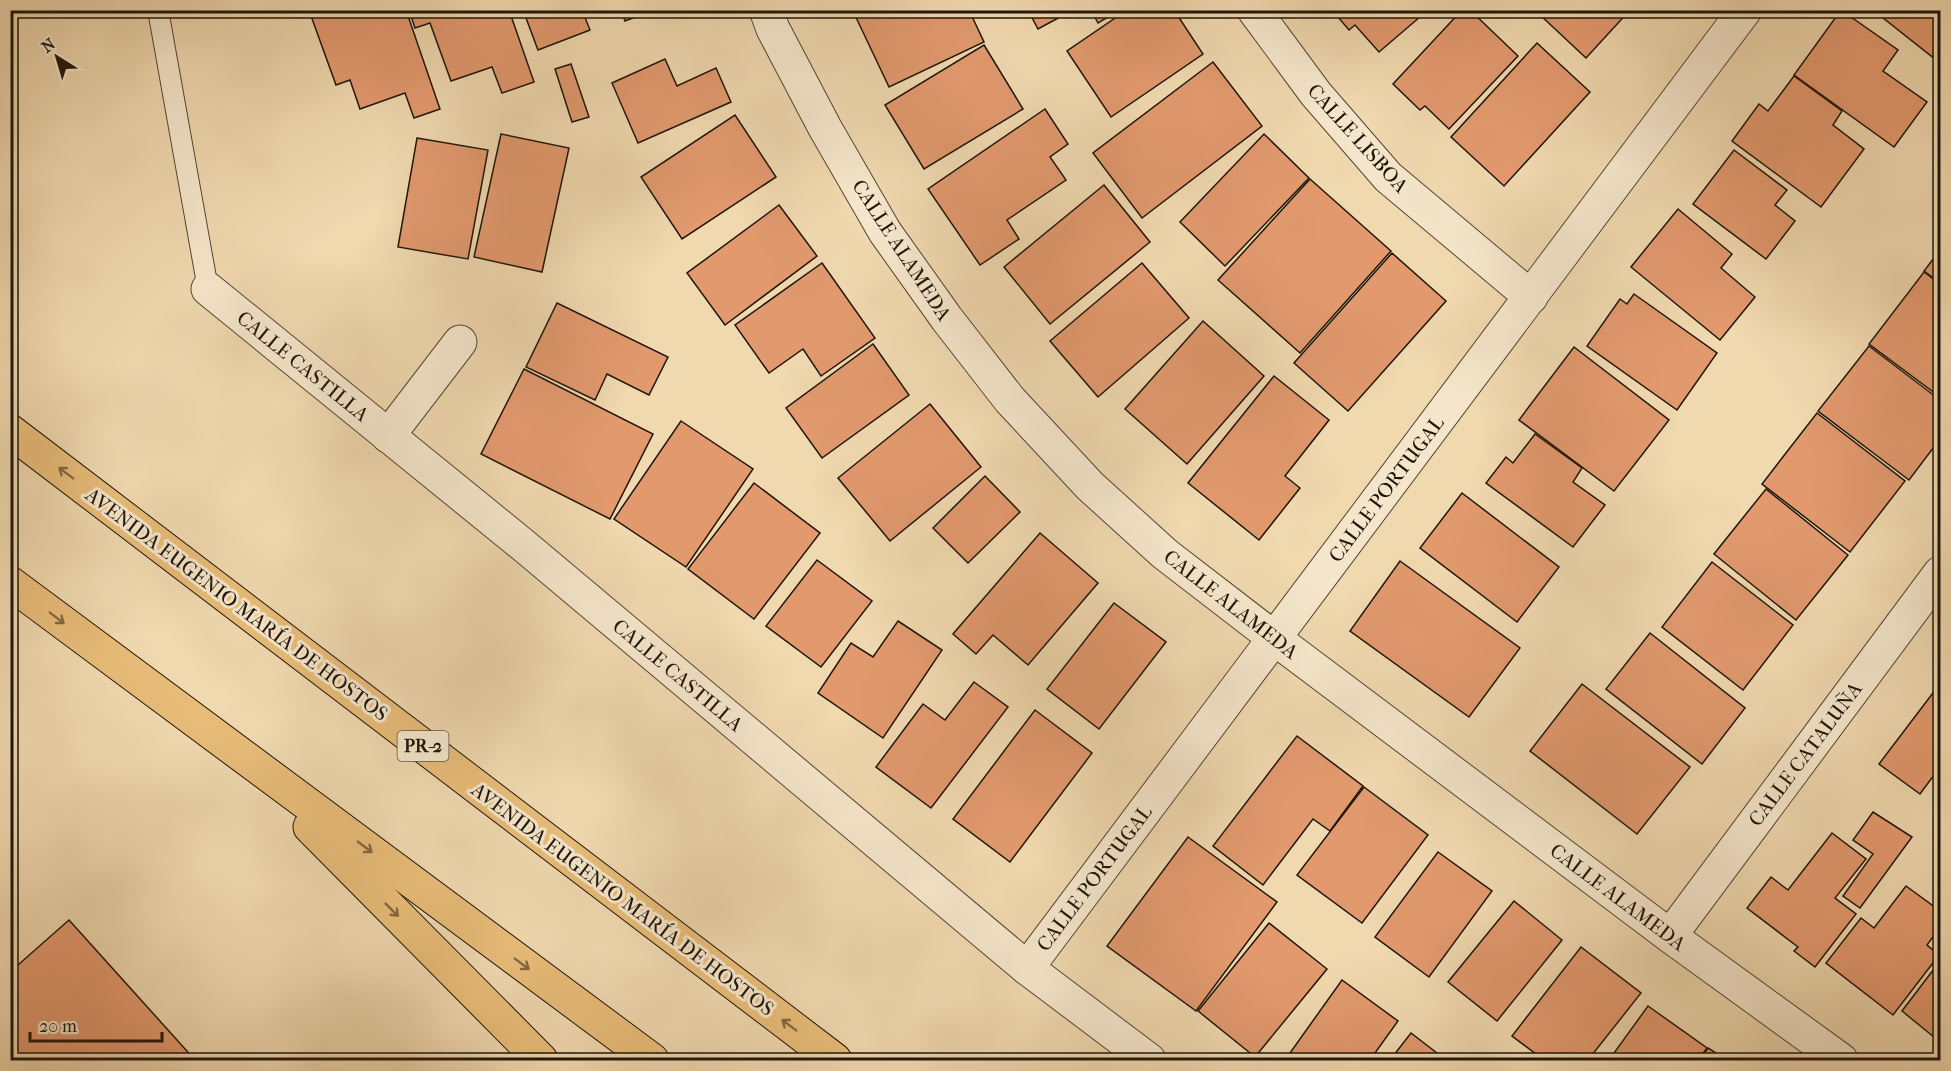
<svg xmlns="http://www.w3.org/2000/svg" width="1951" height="1071" font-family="'IM FELL French Canon',serif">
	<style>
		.building { fill: #e2996e; stroke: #1e150a; stroke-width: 1.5 }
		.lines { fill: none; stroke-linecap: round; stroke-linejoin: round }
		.service-casing { stroke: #524633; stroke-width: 22 }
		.minor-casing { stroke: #524633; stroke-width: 35 }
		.trunk-casing { stroke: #1e150a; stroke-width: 35 }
		.service { stroke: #f5e6cb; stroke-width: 20 }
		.minor { stroke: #f5e6cb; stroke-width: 33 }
		.trunk { stroke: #e8bc78; stroke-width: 33 }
		.oneway { stroke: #836841 }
		.labels { text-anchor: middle; stroke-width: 6; stroke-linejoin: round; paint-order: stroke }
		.shield { fill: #f5e6cb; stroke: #5e5444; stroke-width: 1.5 }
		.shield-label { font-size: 18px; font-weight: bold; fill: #1e150a }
		.street-label { font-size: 20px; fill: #1e150a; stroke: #f5e6cb }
	</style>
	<rect width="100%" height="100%" fill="#f0d8af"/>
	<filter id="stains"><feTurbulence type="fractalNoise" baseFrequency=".00333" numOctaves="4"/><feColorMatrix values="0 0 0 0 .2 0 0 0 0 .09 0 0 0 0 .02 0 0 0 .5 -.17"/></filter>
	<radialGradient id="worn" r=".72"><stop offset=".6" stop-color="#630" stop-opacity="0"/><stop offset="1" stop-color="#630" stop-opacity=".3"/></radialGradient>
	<g class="building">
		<polygon points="316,10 406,10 440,109 414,118 405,93 360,109 350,80 336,85 310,13"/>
		<polygon points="409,10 509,10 534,82 502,93 492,67 451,81 430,23 415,28"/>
		<polygon points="523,10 582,10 590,30 538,50"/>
		<polygon points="621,10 654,10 625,21"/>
		<polygon points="969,10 984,42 889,87 853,11"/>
		<polygon points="1028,10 1073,10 1038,29"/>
		<polygon points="1091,10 1120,10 1098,23"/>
		<polygon points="1127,10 1174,10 1203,54 1111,117 1067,51"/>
		<polygon points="1332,10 1428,10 1379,52 1355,25 1349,30"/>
		<polygon points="1462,10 1470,10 1518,56 1449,129 1425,106 1420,110 1393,84"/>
		<polygon points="1542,10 1630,10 1586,58 1539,14"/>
		<polygon points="1841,10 1898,50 1883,71 1927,102 1894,147 1794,75"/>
		<polygon points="1873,10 1940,10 1940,50 1935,59"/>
		<polygon points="1537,43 1590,92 1504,186 1451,137"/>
		<polygon points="984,45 1023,109 924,169 885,105"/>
		<polygon points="665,59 677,86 716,68 731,102 638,143 612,83"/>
		<polygon points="1213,62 1262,126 1142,218 1093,153"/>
		<polygon points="571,64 589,117 572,122 555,69"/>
		<polygon points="1794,76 1842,111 1833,125 1864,149 1821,207 1732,141 1759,104 1768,111"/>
		<polygon points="1045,109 1068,144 1050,157 1066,180 1007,220 1019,239 980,265 928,189"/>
		<polygon points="735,115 776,177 682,239 641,177"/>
		<polygon points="501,134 569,148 542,272 474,257"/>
		<polygon points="1264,134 1309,178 1225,266 1180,222"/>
		<polygon points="417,138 488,150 468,259 398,247"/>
		<polygon points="1734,150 1787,190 1775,205 1795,221 1766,259 1693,204"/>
		<polygon points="1310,179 1391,251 1300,353 1218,280"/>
		<polygon points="1104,185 1150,242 1050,324 1004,267"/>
		<polygon points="779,205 817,256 725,325 687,273"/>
		<polygon points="1678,209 1732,254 1721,268 1755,297 1720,340 1631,267"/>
		<polygon points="1940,250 1940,283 1924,271"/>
		<polygon points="1392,253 1446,301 1348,411 1294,363"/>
		<polygon points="822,263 875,338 821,376 803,349 769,373 735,325"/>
		<polygon points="1142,263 1189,318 1098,397 1050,341"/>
		<polygon points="1924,272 1940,284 1940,397 1869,344"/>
		<polygon points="1634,294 1717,353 1677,410 1587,346 1620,299 1627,304"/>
		<polygon points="557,303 668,357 649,395 607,374 595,400 526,367"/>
		<polygon points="1203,321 1264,376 1187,464 1125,409"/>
		<polygon points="873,344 909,395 822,458 786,408"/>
		<polygon points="1869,346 1940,400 1940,439 1909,480 1818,411"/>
		<polygon points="1574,347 1669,420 1614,491 1519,420"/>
		<polygon points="524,369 653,434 610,519 481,454"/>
		<polygon points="1274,376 1329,420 1285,476 1300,488 1259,540 1188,483"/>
		<polygon points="930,404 981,467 890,541 838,478"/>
		<polygon points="1817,413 1905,481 1850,552 1762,484"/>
		<polygon points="681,421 753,469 686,567 614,519"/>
		<polygon points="1535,434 1582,468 1573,482 1605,505 1573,547 1486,483 1506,457 1513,463"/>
		<polygon points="985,476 1020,512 968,563 933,528"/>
		<polygon points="754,483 820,533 754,619 688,569"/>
		<polygon points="1766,489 1848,555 1796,620 1714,554"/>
		<polygon points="1462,493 1559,567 1517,622 1420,548"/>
		<polygon points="1040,533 1098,583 1028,665 993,635 976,654 953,634"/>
		<polygon points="817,560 872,601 821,667 766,626"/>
		<polygon points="1400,561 1520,648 1469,717 1350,631"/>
		<polygon points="1712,562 1793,625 1743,690 1662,627"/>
		<polygon points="1114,603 1166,642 1099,729 1047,689"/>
		<polygon points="898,621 942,650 883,738 818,693 851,643 873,657"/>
		<polygon points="1650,633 1745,708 1702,764 1606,689"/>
		<polygon points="974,682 1008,707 931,808 876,767 923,704 945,720"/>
		<polygon points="1582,684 1690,767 1637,834 1530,751"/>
		<polygon points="1939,685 1940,686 1940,767 1920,794 1879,764"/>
		<polygon points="1035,710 1092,753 1010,862 953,819"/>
		<polygon points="1297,736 1363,786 1330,831 1313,819 1263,885 1213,846"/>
		<polygon points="1364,787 1428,835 1362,923 1297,875"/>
		<polygon points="1873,812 1912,837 1860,908 1843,896 1873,854 1853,840"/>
		<polygon points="1832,833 1866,859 1835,898 1856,914 1815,967 1794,951 1798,947 1747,908 1771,877 1788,890"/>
		<polygon points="1188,837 1277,902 1196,1011 1107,946"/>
		<polygon points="1438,852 1492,891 1429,977 1375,937"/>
		<polygon points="1906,886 1940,911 1940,927 1927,945 1939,955 1893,1015 1826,963 1861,918 1874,928"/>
		<polygon points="1514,901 1562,940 1497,1021 1448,982"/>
		<polygon points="69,920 195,1060 19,1060 10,1051 10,972"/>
		<polygon points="1269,923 1327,969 1255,1057 1198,1011"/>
		<polygon points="1581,947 1641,993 1588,1060 1544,1060 1512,1036"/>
		<polygon points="1940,961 1940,1042 1902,1011"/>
		<polygon points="1342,980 1398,1021 1370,1060 1285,1060"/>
		<polygon points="1648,1006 1707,1048 1698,1060 1609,1060"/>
		<polygon points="1411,1033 1446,1060 1390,1060"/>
		<polygon points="1708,1048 1727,1060 1700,1060"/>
	</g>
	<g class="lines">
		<defs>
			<polyline id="service" points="158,10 208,289"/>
			<g id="minor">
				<polyline points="766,10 773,29 825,128 885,232 947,319 1010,400 1090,486 1165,554 1274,638 1670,936 1841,1060"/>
				<polyline points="1254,10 1316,94 1388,177 1531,297"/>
				<polyline points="208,289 523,545 1027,968 1149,1060"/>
				<polyline points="388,436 460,342"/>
				<polyline points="1670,936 1940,573"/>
				<polyline points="1027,968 1745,10"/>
			</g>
			<g id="trunk">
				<polyline points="10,431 835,1060"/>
				<polyline points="10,583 652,1060"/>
				<polyline points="310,827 541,1060"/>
			</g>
		</defs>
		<use href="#service" class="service-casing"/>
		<use href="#minor" class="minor-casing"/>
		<use href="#trunk" class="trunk-casing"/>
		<use href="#service" class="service"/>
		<use href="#minor" class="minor"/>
		<use href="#trunk" class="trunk"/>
	</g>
	<defs><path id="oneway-shaft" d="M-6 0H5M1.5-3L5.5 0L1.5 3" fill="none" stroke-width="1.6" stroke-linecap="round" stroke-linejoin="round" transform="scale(1.5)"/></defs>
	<g class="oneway">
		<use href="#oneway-shaft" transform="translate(66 473) rotate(-143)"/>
		<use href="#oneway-shaft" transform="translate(57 618) rotate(37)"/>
		<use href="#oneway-shaft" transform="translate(365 847) rotate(37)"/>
		<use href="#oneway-shaft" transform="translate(392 910) rotate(45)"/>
		<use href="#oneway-shaft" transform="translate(522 964) rotate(37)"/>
		<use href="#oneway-shaft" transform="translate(789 1025) rotate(-143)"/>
	</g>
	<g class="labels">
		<rect class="shield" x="397.5" y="731" width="51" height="30" rx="4.5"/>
		<g class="shield-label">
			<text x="423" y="752">PR-2</text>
		</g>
		<g class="street-label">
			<text transform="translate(1358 138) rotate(48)" y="7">CALLE LISBOA</text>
			<text transform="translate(902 250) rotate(57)" y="7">CALLE ALAMEDA</text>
			<text transform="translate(303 366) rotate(39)" y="7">CALLE CASTILLA</text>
			<text transform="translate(1386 489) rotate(-53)" y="7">CALLE PORTUGAL</text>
			<text transform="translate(237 604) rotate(37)" y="7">AVENIDA EUGENIO MARÍA DE HOSTOS</text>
			<text transform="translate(1231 604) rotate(38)" y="7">CALLE ALAMEDA</text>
			<text transform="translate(678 675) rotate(40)" y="7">CALLE CASTILLA</text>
			<text transform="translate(1805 754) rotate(-53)" y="7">CALLE CATALUÑA</text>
			<text transform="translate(1094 878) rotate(-53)" y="7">CALLE PORTUGAL</text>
			<text transform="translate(1618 897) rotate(37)" y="7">CALLE ALAMEDA</text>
			<text transform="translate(623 899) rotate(37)" y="7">AVENIDA EUGENIO MARÍA DE HOSTOS</text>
		</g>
	</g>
	<rect width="1951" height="1071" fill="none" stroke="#f0d8af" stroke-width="36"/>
	<rect x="12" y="12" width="1927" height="1047" fill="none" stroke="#1e150a" stroke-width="3"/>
	<rect x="18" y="18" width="1915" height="1035" fill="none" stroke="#1e150a" stroke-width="1.5"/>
	<g transform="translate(57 57) rotate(323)" stroke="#f5e6cb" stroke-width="4.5" paint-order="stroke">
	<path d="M0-4.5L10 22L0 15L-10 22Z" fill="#1e150a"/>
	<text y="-9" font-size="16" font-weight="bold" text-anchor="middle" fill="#1e150a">N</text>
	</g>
	<path d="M30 1032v9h132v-9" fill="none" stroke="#1e150a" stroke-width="3"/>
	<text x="39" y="1032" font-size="18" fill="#1e150a" stroke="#f5e6cb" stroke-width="4.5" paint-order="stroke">20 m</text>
	<rect width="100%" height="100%" filter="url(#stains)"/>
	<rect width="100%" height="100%" fill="url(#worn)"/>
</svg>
